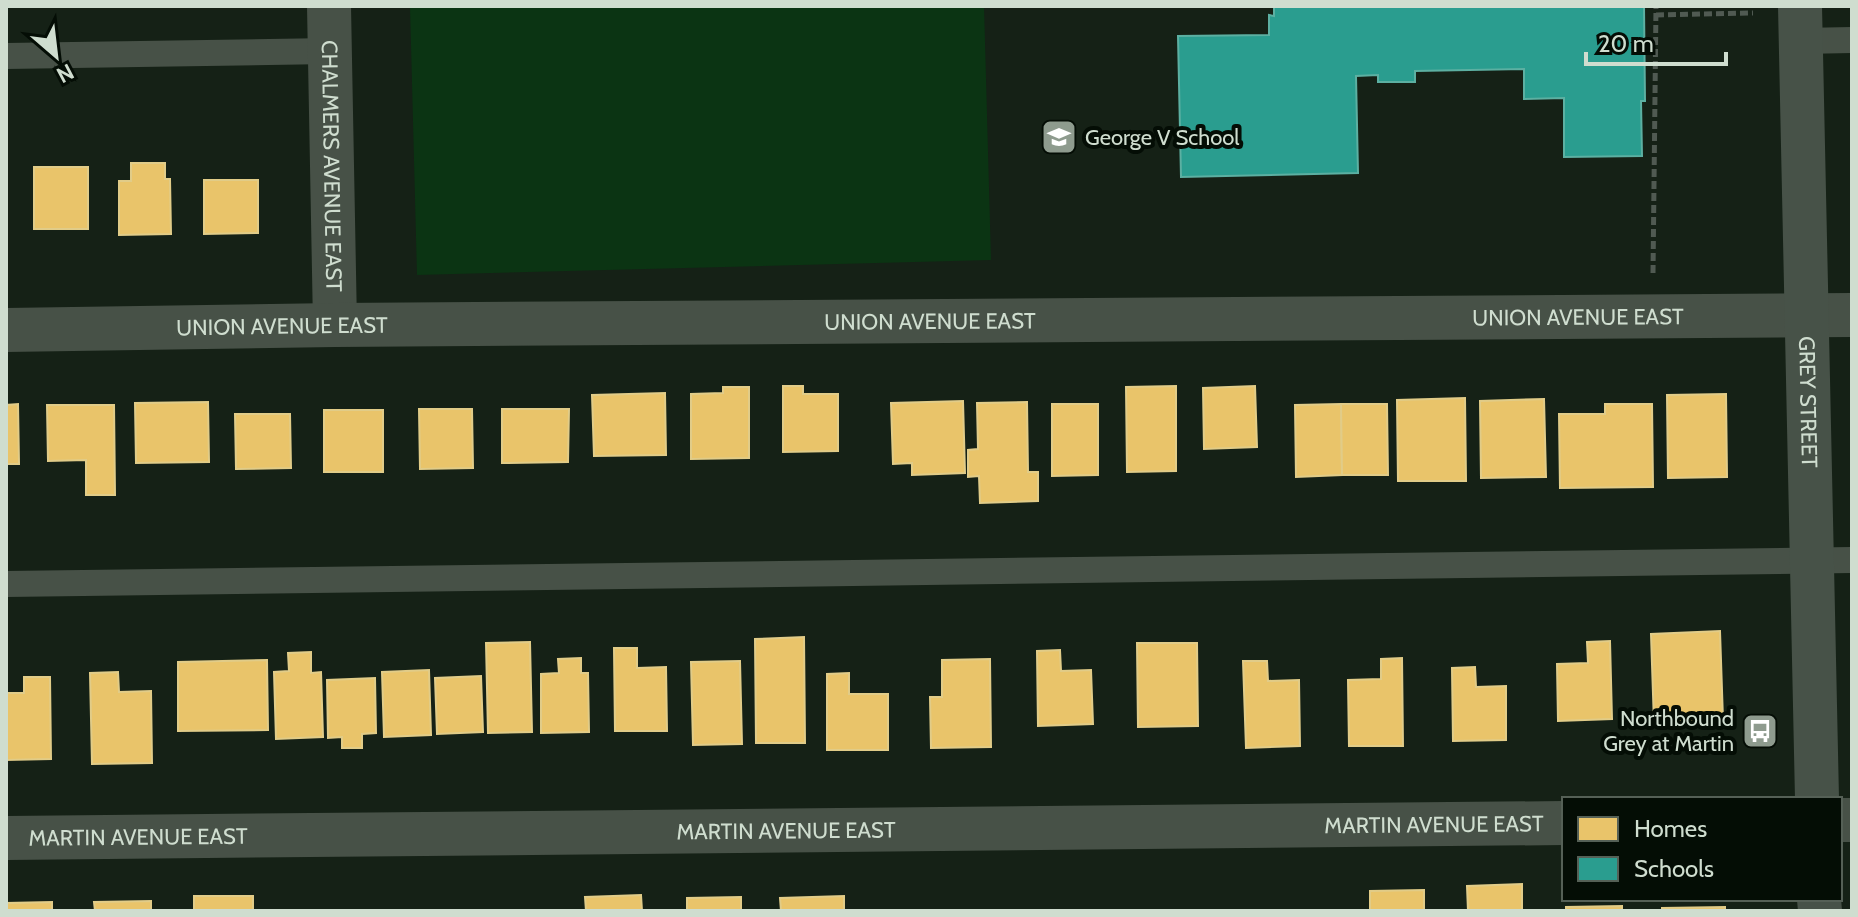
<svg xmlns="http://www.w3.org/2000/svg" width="1858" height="917" font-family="Cabin,sans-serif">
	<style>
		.green { fill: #0b3413 }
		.homes { fill: #e9c46a; stroke: #e1cc88; stroke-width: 2 }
		.schools { fill: #2a9d8f; stroke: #5cb0a2; stroke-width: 2 }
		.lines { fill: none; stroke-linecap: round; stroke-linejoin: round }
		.path { stroke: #505a52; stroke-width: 5; stroke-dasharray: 8 4; stroke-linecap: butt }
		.lane { stroke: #475147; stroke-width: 26 }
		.street { stroke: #475147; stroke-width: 44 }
		.secondary { stroke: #475248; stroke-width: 44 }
		.labels { text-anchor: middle; stroke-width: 8; stroke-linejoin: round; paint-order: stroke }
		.poi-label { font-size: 22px; fill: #cfddcf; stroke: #040d05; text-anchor: start }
		.street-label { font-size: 22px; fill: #cfddcf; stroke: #040d05 }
	</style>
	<rect width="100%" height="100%" fill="#152116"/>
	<polygon class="green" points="410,6 984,6 991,260 417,275"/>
	<g class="homes">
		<polygon points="131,163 165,163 165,179 170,179 171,234 119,235 119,181 131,181"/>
		<rect x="34" y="167" width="54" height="62"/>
		<polygon points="204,180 258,180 258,233 204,234"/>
		<polygon points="783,386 803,386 803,394 838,394 838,451 783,452"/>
		<polygon points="1176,386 1176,471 1127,472 1126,387"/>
		<polygon points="1255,386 1257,447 1204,449 1203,388"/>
		<polygon points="723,387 749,387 749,458 691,459 691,394 723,393"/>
		<polygon points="665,393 666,455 594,456 592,395"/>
		<polygon points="1726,394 1727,477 1668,478 1667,395"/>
		<polygon points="1465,398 1466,481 1398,481 1397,400"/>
		<polygon points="1544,399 1546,477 1481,478 1480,401"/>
		<polygon points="963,401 965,473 912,475 912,463 893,464 891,403"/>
		<polygon points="208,402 209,462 136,463 135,403"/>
		<polygon points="1027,402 1028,472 1038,472 1038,501 980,503 979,476 968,477 968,450 978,449 977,403"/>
		<polygon points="18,404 19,464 6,464 6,405"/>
		<polygon points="1052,404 1098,404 1098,475 1052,476"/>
		<polygon points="1341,404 1342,475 1296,477 1295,405"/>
		<polygon points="1341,404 1387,404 1388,475 1342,475"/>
		<polygon points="1605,404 1652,404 1653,487 1560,488 1559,414 1605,414"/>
		<polygon points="47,405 114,405 115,495 86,495 86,460 48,461"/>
		<polygon points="419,409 472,409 473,468 420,469"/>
		<polygon points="502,409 569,409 568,462 502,463"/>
		<rect x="324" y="410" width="59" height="62"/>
		<polygon points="235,414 290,414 291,468 236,469"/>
		<polygon points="1720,631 1723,720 1654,724 1651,634"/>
		<polygon points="804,637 805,743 756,743 755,639"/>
		<polygon points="1610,641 1612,719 1558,721 1557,664 1588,663 1587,642"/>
		<polygon points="530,642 532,732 488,733 486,643"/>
		<polygon points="1137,643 1197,643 1198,726 1138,727"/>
		<polygon points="614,648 637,648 637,668 666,667 667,731 615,731"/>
		<polygon points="1060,650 1061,671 1091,670 1093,724 1038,726 1037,651"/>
		<polygon points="311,652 311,673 321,672 323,737 276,739 274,672 289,671 288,653"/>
		<polygon points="581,658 581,673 588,673 589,732 541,733 541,674 559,673 558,659"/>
		<polygon points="1402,658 1403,746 1349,746 1348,680 1381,679 1381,659"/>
		<polygon points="990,659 991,747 931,748 930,697 942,697 942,660"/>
		<polygon points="267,660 268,730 178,731 178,662"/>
		<polygon points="740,661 742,744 693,745 691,662"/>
		<polygon points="1243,661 1267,661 1268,681 1299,680 1300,746 1246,748"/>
		<polygon points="1475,667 1476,687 1506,686 1506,740 1453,741 1452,668"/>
		<polygon points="429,670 431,735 384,737 382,672"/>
		<polygon points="118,672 119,692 151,691 152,763 92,764 90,673"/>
		<polygon points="849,673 849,694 888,694 888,750 827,750 827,674"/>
		<polygon points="481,676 483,732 437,734 435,678"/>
		<polygon points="24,677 50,677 51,759 6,760 6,693 24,693"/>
		<polygon points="375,678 376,733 362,734 362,748 342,748 342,737 328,738 327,680"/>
		<polygon points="1522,884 1522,911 1468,911 1467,886"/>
		<polygon points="1424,890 1424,911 1370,911 1370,891"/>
		<polygon points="641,895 642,911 586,911 585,897"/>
		<rect x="194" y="896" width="59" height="15"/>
		<polygon points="844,896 844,911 781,911 780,898"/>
		<polygon points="741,897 741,911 687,911 687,898"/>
		<polygon points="151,901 151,911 95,911 94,902"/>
		<polygon points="52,902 52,911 6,911 6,903"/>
		<polygon points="1622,906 1622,911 1566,911 1566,907"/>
		<polygon points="1725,907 1725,911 1662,911 1662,908"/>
	</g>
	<polygon class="schools" points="1274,6 1644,6 1645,101 1641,101 1642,156 1564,157 1564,98 1524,99 1524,69 1415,71 1415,82 1378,82 1378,75 1356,76 1358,173 1181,177 1178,36 1269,35 1269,15 1274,16"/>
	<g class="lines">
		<g class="path">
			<polyline points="1656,15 1753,13"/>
			<polyline points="1653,273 1656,6"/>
		</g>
		<g class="lane">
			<polyline points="1801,41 1852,40"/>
			<polyline points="6,56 330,51"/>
			<polyline points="6,584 1852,560"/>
		</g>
		<g class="street">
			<path id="s1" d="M329,6L335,325"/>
			<path id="s2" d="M6,330L335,325L1852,315"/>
			<polyline points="1840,820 1852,820"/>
			<path id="s3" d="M6,838L1564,823"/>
		</g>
		<g class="secondary">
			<path id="s4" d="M1800,6L1817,799"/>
			<polyline points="1819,899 1820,911"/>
		</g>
	</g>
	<defs>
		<symbol id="school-square" viewBox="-11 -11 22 22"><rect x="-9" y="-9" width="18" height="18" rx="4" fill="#8e9b8e" stroke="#040d05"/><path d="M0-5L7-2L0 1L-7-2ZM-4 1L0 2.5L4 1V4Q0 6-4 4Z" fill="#fff"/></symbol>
		<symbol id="bus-square" viewBox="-11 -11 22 22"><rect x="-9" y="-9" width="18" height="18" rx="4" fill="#8e9b8e" stroke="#040d05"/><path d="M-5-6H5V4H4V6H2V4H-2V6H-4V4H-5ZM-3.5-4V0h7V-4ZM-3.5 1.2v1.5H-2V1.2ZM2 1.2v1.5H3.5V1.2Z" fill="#fff"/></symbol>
	</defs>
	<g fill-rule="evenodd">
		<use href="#school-square" x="1039" y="117" width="40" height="40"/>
		<use href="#bus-square" x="1740" y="711" width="40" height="40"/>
	</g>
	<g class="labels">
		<g class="poi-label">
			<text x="1085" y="145">George V School</text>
			<text x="1734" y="726" text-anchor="end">Northbound<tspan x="1734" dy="25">Grey at Martin</tspan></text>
		</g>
		<g class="street-label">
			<text dy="8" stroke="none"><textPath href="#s1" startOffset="160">CHALMERS AVENUE EAST</textPath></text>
			<text dy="8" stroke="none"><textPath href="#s2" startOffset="1572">UNION AVENUE EAST</textPath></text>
			<text dy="8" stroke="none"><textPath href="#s2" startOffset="924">UNION AVENUE EAST</textPath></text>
			<text dy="8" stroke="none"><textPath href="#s2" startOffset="276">UNION AVENUE EAST</textPath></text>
			<text dy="8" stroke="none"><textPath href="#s4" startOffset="396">GREY STREET</textPath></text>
			<text dy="8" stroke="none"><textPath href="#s3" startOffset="1428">MARTIN AVENUE EAST</textPath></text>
			<text dy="8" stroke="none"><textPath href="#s3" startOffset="780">MARTIN AVENUE EAST</textPath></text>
			<text dy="8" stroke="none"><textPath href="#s3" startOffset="132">MARTIN AVENUE EAST</textPath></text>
		</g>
	</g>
	<rect width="1858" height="917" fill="none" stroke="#cfddcf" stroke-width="16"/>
	<rect x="1562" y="797" width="280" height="104" fill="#040d05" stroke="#556056" stroke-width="2"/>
	<rect x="1578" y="817" width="40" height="24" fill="#e9c46a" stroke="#556056" stroke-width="2"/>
	<text x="1634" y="837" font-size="24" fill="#cfddcf">Homes</text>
	<rect x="1578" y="857" width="40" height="24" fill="#2a9d8f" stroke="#556056" stroke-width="2"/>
	<text x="1634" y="877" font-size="24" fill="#cfddcf">Schools</text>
	<g transform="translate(56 56) rotate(152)" stroke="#040d05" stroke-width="6" paint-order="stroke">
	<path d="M0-6L14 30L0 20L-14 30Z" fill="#cfddcf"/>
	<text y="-12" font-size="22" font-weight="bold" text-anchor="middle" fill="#cfddcf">N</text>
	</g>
	<path d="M1586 52v12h140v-12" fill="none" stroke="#cfddcf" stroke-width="4"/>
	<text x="1598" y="52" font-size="24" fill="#cfddcf" stroke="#040d05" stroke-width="6" paint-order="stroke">20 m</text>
</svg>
